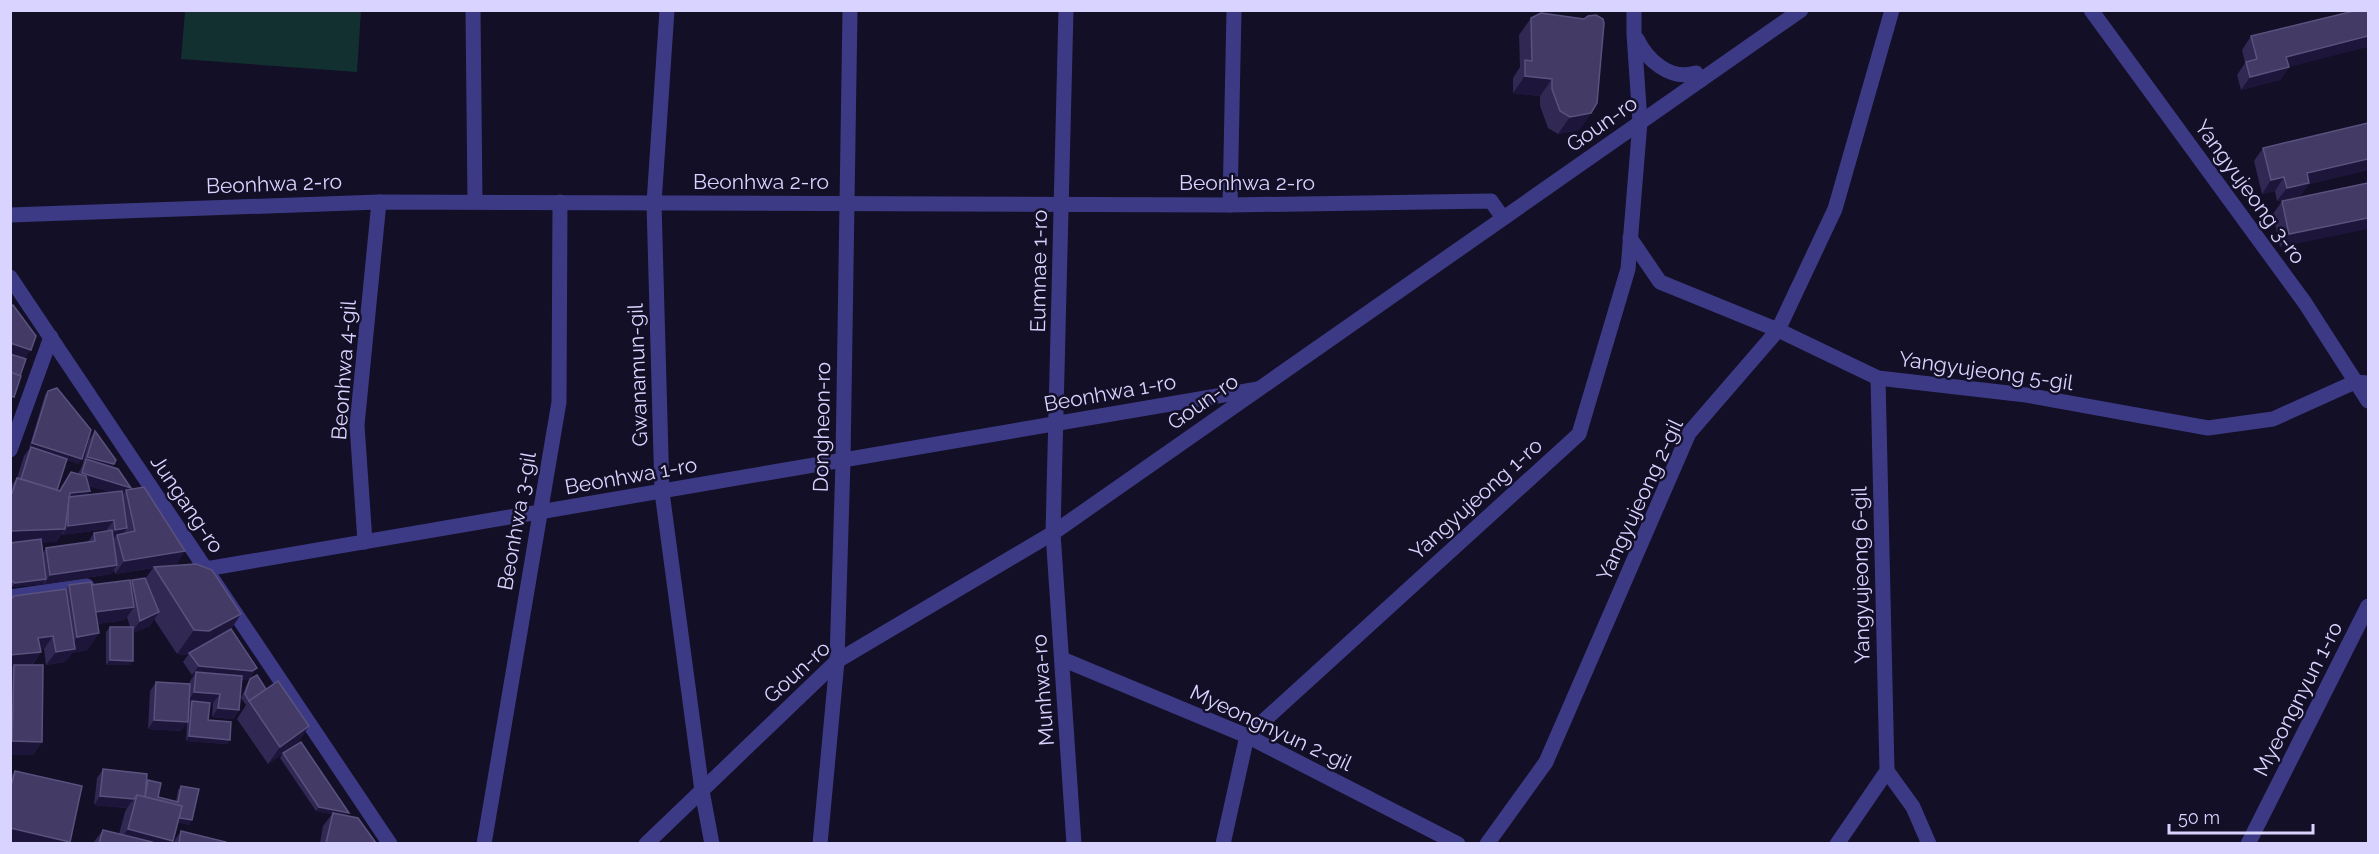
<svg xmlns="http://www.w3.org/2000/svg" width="2379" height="854" font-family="Raleway,sans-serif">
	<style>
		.green { fill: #12302f }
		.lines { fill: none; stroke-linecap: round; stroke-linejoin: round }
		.minor { stroke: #3d3a85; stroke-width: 15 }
		.tertiary { stroke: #3d3a85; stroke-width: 15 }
		.wall { fill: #312854; fill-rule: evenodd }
		.shaded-wall { fill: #1d163a }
		.building { fill: #433a66; stroke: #5a527e; stroke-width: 1.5 }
		.labels { text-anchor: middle; stroke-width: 5; stroke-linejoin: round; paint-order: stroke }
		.street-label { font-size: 21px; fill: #d9d4ff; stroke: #130f26 }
	</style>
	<rect width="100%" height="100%" fill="#130f26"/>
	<polygon class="green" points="185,11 361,11 357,72 181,59"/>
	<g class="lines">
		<g class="minor">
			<polyline points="473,10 475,202"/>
			<polyline points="667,10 654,203 662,492 702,791 712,844"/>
			<polyline points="1066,10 1053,533 1074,844"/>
			<polyline points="2091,10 2305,303 2368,401"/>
			<path d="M1637,39C1647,60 1670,81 1696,73L1701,80"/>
			<polyline points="1230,205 1234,10"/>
			<polyline points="10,215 379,202 1230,205 1491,201 1503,218"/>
			<polyline points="1630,238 1660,282 1778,330 1878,378 2026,395 2208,428 2273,419 2355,382 2368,383"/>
			<polyline points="10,450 51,337"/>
			<polyline points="365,542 357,425 379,202"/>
			<polyline points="194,571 1258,389"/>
			<polyline points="10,597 87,586"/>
			<polyline points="1062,659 1247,736 1458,844"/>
			<polyline points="1887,771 1913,807 1929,844"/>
			<polyline points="484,844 559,402 560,202"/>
			<polyline points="820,844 837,661 843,461 850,10"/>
			<polyline points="1223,844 1247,736 1579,434 1628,269 1640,122 1634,34 1634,10"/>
			<polyline points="1487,844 1546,762 1689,433 1778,330 1835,209 1892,10"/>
			<polyline points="1837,844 1887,771 1878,378"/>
			<polyline points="2248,844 2368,606"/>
		</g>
		<g class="tertiary">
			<polyline points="10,277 390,844"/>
			<polyline points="646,844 837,661 1053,533 1801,10"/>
		</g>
	</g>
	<g class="wall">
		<polygon points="1531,18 1591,113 1579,130 1558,134 1548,128 1540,106 1540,96 1513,93 1513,78 1520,67 1519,35"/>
		<polygon points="2251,36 2289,67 2280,80 2241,90 2237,75 2245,63 2242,50"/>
		<polygon points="2368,123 2368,170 2309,184 2300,196 2277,201 2275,191 2262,194 2254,161 2263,148"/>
		<polygon points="2368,183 2280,247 2273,214 2282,201"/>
		<path d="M48,391L79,464L66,460L57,490H59L71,472L78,474L82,466L89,440L95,431L112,467L130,489L185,551L176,564L160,566L241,614L231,629L251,677L246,680H242L239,710L233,719L212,717L213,703H210L208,720L230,740L227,744L186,741L187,722L181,731L148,729L150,691L156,682L189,687L190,681L194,675H192L183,662L188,655L177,654L154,619L150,626L133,633L130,665H106V632L110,627H130L127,617L125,620L97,624L99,633L87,650L72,653L65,662L46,665L44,649L40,650L41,652L32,665L42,742L33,755H10V669L69,585H91L145,579L153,568L115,574L114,570L111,574L44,584V583L43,584L12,587H10V487L17,478L24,456L30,448H29L45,395ZM89,486L110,492L87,495ZM107,529L108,531L94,533L88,542L46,548L43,553L42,542H56L62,533V535Z"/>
		<polygon points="250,679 266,689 309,726 297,744 268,764 237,719 246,705 241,698 247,684"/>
		<polygon points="283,753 347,816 376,843 320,843 323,826 332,814 316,811 280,758"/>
		<polygon points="103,769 146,782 148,780 158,797 176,801 178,790 181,786 189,825 178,822 173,841 171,843 93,843 103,830 119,834 125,812 127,808 94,805 97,778"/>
		<polygon points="15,771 10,843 10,777"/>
		<polygon points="181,831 226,843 174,843 175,840"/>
	</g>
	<g class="shaded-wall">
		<polygon points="2368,36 2368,47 2277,70 2286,57"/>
		<polygon points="2289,67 2280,80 2241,90 2250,77"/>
		<polygon points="1525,76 1552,79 1540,96 1513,93"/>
		<polygon points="1591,113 1579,130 1558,134 1570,117"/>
		<polygon points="2368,159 2368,170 2309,184 2300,196 2277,201 2287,188 2307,173"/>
		<polygon points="2284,177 2275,191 2262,194 2271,180"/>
		<polygon points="2368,218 2368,229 2280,247 2289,234"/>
		<polygon points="10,343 31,350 19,367 10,364"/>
		<polygon points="32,443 82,459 79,464 29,448"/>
		<polygon points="87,457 114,464 108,473 86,459 81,466"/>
		<polygon points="82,473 131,488 127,494 126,490 122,496 76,482"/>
		<polygon points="90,491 81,504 67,506 70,493"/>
		<polygon points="114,520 107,529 62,535 68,526"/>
		<polygon points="127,528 121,537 117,535 114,538 108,539 115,530"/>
		<polygon points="65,529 56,542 10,544 10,531"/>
		<polygon points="185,551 176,564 115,574 124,561"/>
		<polygon points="117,565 111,574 44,584 50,575"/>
		<polygon points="46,579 43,584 12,587 15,583"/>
		<polygon points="134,607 125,620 83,626 92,613"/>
		<polygon points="159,612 150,626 131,634 140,621"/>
		<polygon points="241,614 225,638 189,653 188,655 177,654 194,630"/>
		<polygon points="99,633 87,650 72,653 65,662 46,665 56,652 67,650 77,637"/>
		<polygon points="53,636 44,649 29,651 38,638"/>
		<polygon points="41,652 31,665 14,665 12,667 10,667 10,655"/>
		<polygon points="110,660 133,661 130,665 106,665"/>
		<polygon points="199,666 257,668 251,677 246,680 196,675 196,672 194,675 192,675"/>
		<polygon points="194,692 220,694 213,703 188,701"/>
		<polygon points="218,708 239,710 233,719 212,717"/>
		<polygon points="154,720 188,722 181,731 148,729"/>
		<polygon points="309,726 297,744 268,764 280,747"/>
		<polygon points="189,736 230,740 227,744 186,741"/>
		<polygon points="12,741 42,742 33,755 10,755 10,744"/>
		<polygon points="100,796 134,799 127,808 94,805"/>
		<polygon points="319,807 349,813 346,817 316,811"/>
		<polygon points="141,809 192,820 189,825 138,814"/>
		<polygon points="10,828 70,842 69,843 10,843"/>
		<polygon points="128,829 173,841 171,843 117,843"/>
	</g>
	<g class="building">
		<polygon points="2358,10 2368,10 2368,36 2286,57 2289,67 2250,77 2246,62 2257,59 2251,36"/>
		<polygon points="1541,13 1584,19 1588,16 1596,15 1603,19 1604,23 1597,103 1591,113 1570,117 1560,111 1552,89 1552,79 1525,76 1525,60 1532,61 1531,18"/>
		<polygon points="2368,123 2368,159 2307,173 2309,183 2287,188 2284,177 2271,180 2263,148"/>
		<polygon points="2368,183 2368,218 2289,234 2282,201"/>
		<polygon points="13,305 36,336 31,350 10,343 10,307"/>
		<polygon points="10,354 26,359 20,376 10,372"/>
		<polygon points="10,372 21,376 14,397 10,396"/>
		<polygon points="57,388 91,430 82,459 32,443 48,391"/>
		<polygon points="95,431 116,460 114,464 87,457"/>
		<polygon points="31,447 67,459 57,490 21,479"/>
		<polygon points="86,459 118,469 131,488 82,473"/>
		<polygon points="71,472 86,476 90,491 70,493 65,529 10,531 10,499 17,478 60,491"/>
		<polygon points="144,487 185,551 124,561 117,535 135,531 126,490"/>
		<polygon points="122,491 127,528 115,530 114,520 68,526 68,509 69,497"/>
		<polygon points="112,530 117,565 50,575 46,548 95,541 94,533"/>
		<polygon points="41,539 46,579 15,583 10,580 10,543"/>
		<polygon points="196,564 212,570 241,614 209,631 194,630 154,567"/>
		<polygon points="145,578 159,612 140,621 132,580"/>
		<polygon points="130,580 134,607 95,612 91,585"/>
		<polygon points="91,582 99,633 77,637 69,585"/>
		<polygon points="66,589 75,649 56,652 53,636 38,638 41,652 10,655 10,600 14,596"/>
		<polygon points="110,627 133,627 133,661 110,660"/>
		<polygon points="231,629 257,668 252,671 199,666 189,653"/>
		<polygon points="14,665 43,665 42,742 12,741"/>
		<polygon points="196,672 242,676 239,710 218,708 220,694 194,692"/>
		<polygon points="257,675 266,689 249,701 245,694 250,679"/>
		<polygon points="278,681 309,726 280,747 249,701"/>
		<polygon points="156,682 190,684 188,722 154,720"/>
		<polygon points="192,701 210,703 208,720 231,722 230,740 189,736"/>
		<polygon points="301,742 349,813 319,807 283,753"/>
		<polygon points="103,769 147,774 145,797 137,795 134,799 100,796"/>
		<polygon points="15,771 82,786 70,842 10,828 10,790"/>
		<polygon points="148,780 161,783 158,797 178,802 181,786 199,789 192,820 179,818 182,806 145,797"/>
		<polygon points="137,795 182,806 173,841 128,829"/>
		<polygon points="333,813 358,818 376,843 326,843"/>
		<polygon points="103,830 152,842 154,843 99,843"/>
		<polygon points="181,831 226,842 226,843 179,843"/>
	</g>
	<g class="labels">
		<g class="street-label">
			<text transform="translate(1602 124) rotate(-35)" y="7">Goun-ro</text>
			<text x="761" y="189">Beonhwa 2-ro</text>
			<text x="1247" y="190">Beonhwa 2-ro</text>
			<text transform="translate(274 184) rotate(-2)" y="7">Beonhwa 2-ro</text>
			<text transform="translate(2250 192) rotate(54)" y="7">Yangyujeong 3-ro</text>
			<text transform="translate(1039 271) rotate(-89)" y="7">Eumnae 1-ro</text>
			<text transform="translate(344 370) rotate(-86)" y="7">Beonhwa 4-gil</text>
			<text transform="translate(1986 371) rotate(8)" y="7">Yangyujeong 5-gil</text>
			<text transform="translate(638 375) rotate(-92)" y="7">Gwanamun-gil</text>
			<text transform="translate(1110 393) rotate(-10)" y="7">Beonhwa 1-ro</text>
			<text transform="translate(1203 402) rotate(-35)" y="7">Goun-ro</text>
			<text transform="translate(822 427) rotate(-89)" y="7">Dongheon-ro</text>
			<text transform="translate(631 476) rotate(-10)" y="7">Beonhwa 1-ro</text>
			<text transform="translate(1476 499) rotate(-42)" y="7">Yangyujeong 1-ro</text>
			<text transform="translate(1640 500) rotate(-65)" y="7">Yangyujeong 2-gil</text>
			<text transform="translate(187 504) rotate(56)" y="7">Jungang-ro</text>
			<text transform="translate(517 521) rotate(-80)" y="7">Beonhwa 3-gil</text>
			<text transform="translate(1861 575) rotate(-91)" y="7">Yangyujeong 6-gil</text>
			<text transform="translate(797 672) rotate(-42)" y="7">Goun-ro</text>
			<text transform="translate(1043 690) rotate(-94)" y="7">Munhwa-ro</text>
			<text transform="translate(2298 699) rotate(-63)" y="7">Myeongnyun 1-ro</text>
			<text transform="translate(1271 728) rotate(25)" y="7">Myeongnyun 2-gil</text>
		</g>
	</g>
	<rect width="2379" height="854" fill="none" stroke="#d9d4ff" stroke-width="24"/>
	<path d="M2169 824v9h144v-9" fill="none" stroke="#d9d4ff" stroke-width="3"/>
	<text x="2178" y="824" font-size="18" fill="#d9d4ff" stroke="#130f26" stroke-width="4.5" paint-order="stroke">50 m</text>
</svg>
